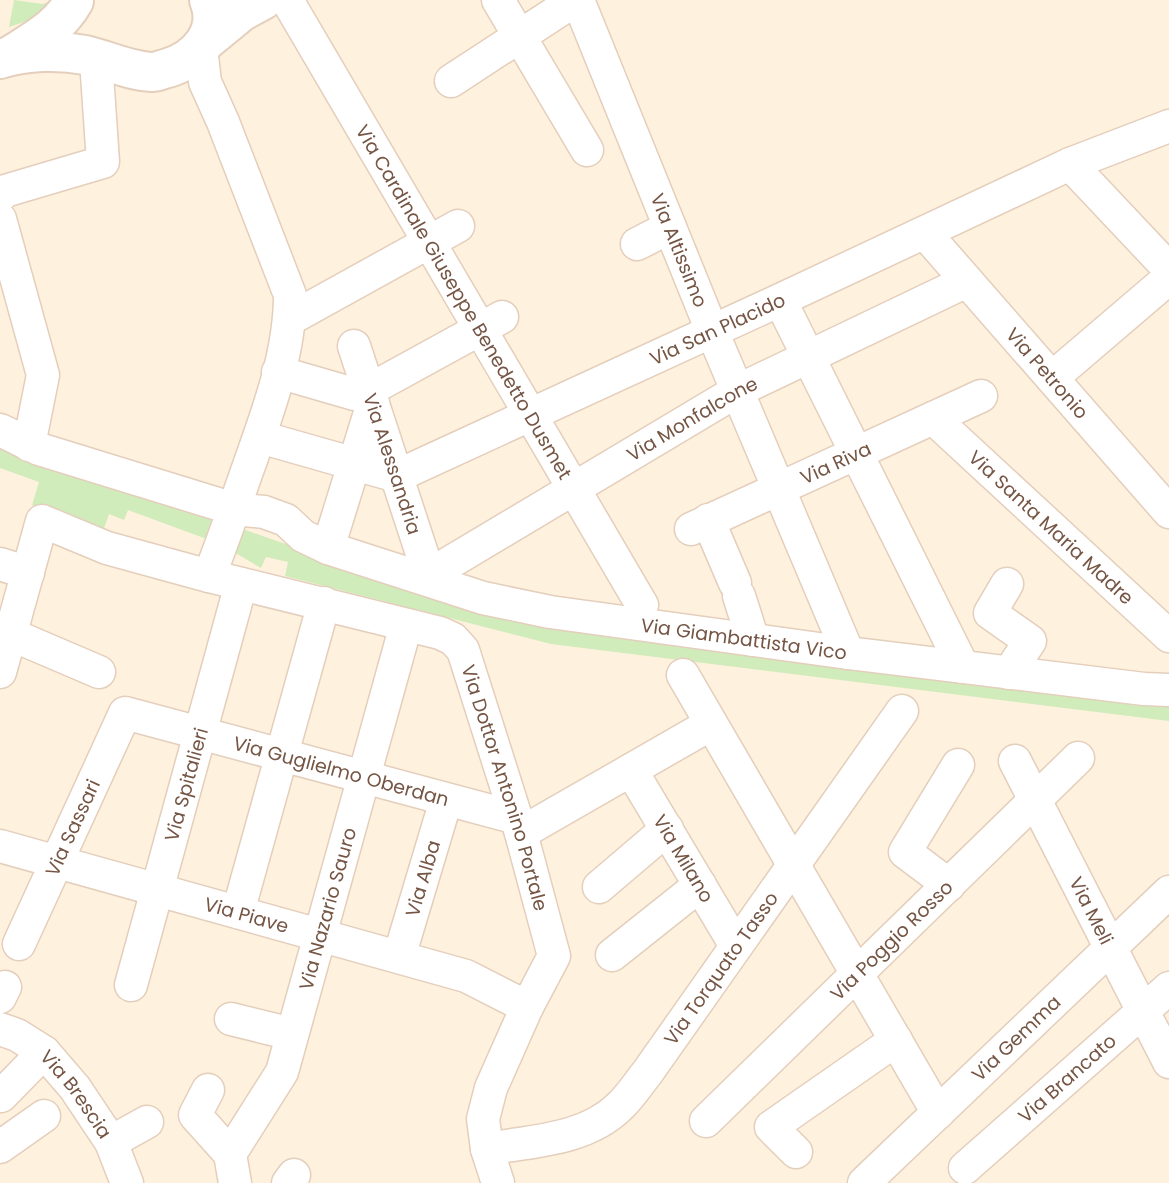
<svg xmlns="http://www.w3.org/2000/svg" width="1169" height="1183" font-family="Poppins,sans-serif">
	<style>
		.green { fill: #d0ecbb }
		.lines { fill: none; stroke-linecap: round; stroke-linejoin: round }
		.minor-casing { stroke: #e4cebc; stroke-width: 35 }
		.tertiary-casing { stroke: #e4cebc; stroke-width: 42 }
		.minor { stroke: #fff; stroke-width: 32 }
		.tertiary { stroke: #fff; stroke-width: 38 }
		.labels { text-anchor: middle; stroke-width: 7; stroke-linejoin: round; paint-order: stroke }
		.street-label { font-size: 19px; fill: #755544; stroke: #fff4e5 }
	</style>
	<rect width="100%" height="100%" fill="#fef1dd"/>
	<g class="green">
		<polygon points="14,0 43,4 53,0 45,15 9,27"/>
		<polygon points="0,442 216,513 212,541 128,510 124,520 109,514 103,531 32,505 39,482 0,468"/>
		<polygon points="237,527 366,572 1169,700 1169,721 551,644 285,576 288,562 266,557 261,568 232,551"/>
	</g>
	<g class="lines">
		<defs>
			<g id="minor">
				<path id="s1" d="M287,0L642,605"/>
				<polyline points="498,0 587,150"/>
				<path id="s2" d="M578,0L712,331L848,653"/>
				<path d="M201,48L205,82L223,122L290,295C290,356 266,417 246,474C234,508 223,542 209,576"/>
				<polyline points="451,81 575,0"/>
				<polyline points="1070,164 1169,269"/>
				<polyline points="0,196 5,191 103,162 96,60"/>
				<polyline points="0,219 43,375 29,445"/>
				<path id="s3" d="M925,233L1169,512"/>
				<polyline points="637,244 670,227"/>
				<polyline points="780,300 963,667"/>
				<polyline points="290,319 458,226"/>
				<path id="s4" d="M354,346L431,581"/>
				<polyline points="278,372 354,394 369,390 502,317"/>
				<polyline points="1052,378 1169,278"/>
				<path id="s5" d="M933,418L1169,636"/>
				<path id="s6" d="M0,430L39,449L234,509L264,512L286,520L303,536L328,548L483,598L550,612L848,653L1144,689L1169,690"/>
				<path id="s7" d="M260,437L397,476L780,300L1070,164L1169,126"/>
				<polyline points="708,520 735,583"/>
				<path id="s8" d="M691,529L981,396"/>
				<polyline points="328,548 373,403"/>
				<polyline points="0,564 28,573"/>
				<path id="s9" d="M429,575L737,391L967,281"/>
				<polyline points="1007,584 990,613 1030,641 1009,673"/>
				<polyline points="739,596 753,640"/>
				<polyline points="10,634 99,672"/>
				<path id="s10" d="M0,672L42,521L107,548L209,576L440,633L453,639L463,650L521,833L554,956L527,1007L491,1088L483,1119L487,1149L498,1183"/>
				<polyline points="683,675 938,1113"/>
				<path id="s11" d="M1015,761L1169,1062"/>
				<path id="s12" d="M631,770L736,946"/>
				<polyline points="521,833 711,724"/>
				<path id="s13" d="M0,846L466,976L527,1007"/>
				<polyline points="949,885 905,852 958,765"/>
				<polyline points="599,887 667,829"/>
				<polyline points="238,912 324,603"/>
				<path id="s14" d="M19,944L125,713L517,818"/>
				<polyline points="612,955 700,885"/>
				<path id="s15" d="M399,957L446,800"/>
				<path id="s16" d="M131,985L241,584"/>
				<polyline points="0,997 5,987"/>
				<polyline points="231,1019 292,1034"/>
				<path id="s17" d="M0,1029L17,1035L44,1052L75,1088L111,1142L127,1183"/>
				<polyline points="208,1090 195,1115 230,1154"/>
				<polyline points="1,1096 44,1052"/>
				<path id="s18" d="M706,1121L1078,758"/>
				<polyline points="111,1142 147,1122"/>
				<polyline points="0,1147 44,1116"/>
				<path id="s19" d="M487,1149C532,1141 585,1140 619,1107C630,1097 638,1084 647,1073L902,711"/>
				<polyline points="796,1152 771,1127 896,1040"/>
				<path id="s20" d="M965,1168L1169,988"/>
				<path id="s21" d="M235,1183L230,1154L282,1072L406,625"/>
				<polyline points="288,1183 294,1175"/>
				<path id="s22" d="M864,1183L1169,892"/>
			</g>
			<g id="tertiary">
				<polyline points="207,40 241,12 263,0"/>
				<path d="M13,54C38,38 59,27 74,1"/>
				<path d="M0,59C26,51 59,50 85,55C107,60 129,71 152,72C157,72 163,69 168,68C197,59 222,32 209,0"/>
			</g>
		</defs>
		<use href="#minor" class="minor-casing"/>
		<use href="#tertiary" class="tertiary-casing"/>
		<use href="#minor" class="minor"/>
		<use href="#tertiary" class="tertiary"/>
	</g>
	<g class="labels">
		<g class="street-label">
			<text dy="7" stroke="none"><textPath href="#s2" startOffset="270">Via Altissimo</textPath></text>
			<text dy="7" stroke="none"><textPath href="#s1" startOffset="350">Via Cardinale Giuseppe Benedetto Dusmet</textPath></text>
			<text dy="7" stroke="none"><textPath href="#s7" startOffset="495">Via San Placido</textPath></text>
			<text dy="7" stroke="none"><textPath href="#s3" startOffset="186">Via Petronio</textPath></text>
			<text dy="7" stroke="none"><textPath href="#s9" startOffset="306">Via Monfalcone</textPath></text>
			<text dy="7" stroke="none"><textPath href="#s8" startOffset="159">Via Riva</textPath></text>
			<text dy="7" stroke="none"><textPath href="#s4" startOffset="124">Via Alessandria</textPath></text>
			<text dy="7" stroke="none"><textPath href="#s5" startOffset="161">Via Santa Maria Madre</textPath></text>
			<text dy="7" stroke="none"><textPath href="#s6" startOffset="779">Via Giambattista Vico</textPath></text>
			<text dy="7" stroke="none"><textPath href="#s14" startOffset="478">Via Guglielmo Oberdan</textPath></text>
			<text dy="7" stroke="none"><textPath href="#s16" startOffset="208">Via Spitalieri</textPath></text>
			<text dy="7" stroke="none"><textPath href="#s10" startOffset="744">Via Dottor Antonino Portale</textPath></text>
			<text dy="7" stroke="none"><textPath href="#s14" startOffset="128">Via Sassari</textPath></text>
			<text dy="7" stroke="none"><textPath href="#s12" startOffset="103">Via Milano</textPath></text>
			<text dy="7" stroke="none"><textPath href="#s15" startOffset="82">Via Alba</textPath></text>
			<text dy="7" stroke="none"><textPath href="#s21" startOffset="296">Via Nazario Sauro</textPath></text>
			<text dy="7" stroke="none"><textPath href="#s11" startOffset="168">Via Meli</textPath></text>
			<text dy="7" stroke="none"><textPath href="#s13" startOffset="256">Via Piave</textPath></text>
			<text dy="7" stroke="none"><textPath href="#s18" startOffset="259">Via Poggio Rosso</textPath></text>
			<text dy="7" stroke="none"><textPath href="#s19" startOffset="313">Via Torquato Tasso</textPath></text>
			<text dy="7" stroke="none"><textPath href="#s22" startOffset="210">Via Gemma</textPath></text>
			<text dy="7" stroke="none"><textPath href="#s20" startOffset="136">Via Brancato</textPath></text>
			<text dy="7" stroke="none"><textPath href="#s17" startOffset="103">Via Brescia</textPath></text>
		</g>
	</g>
</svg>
